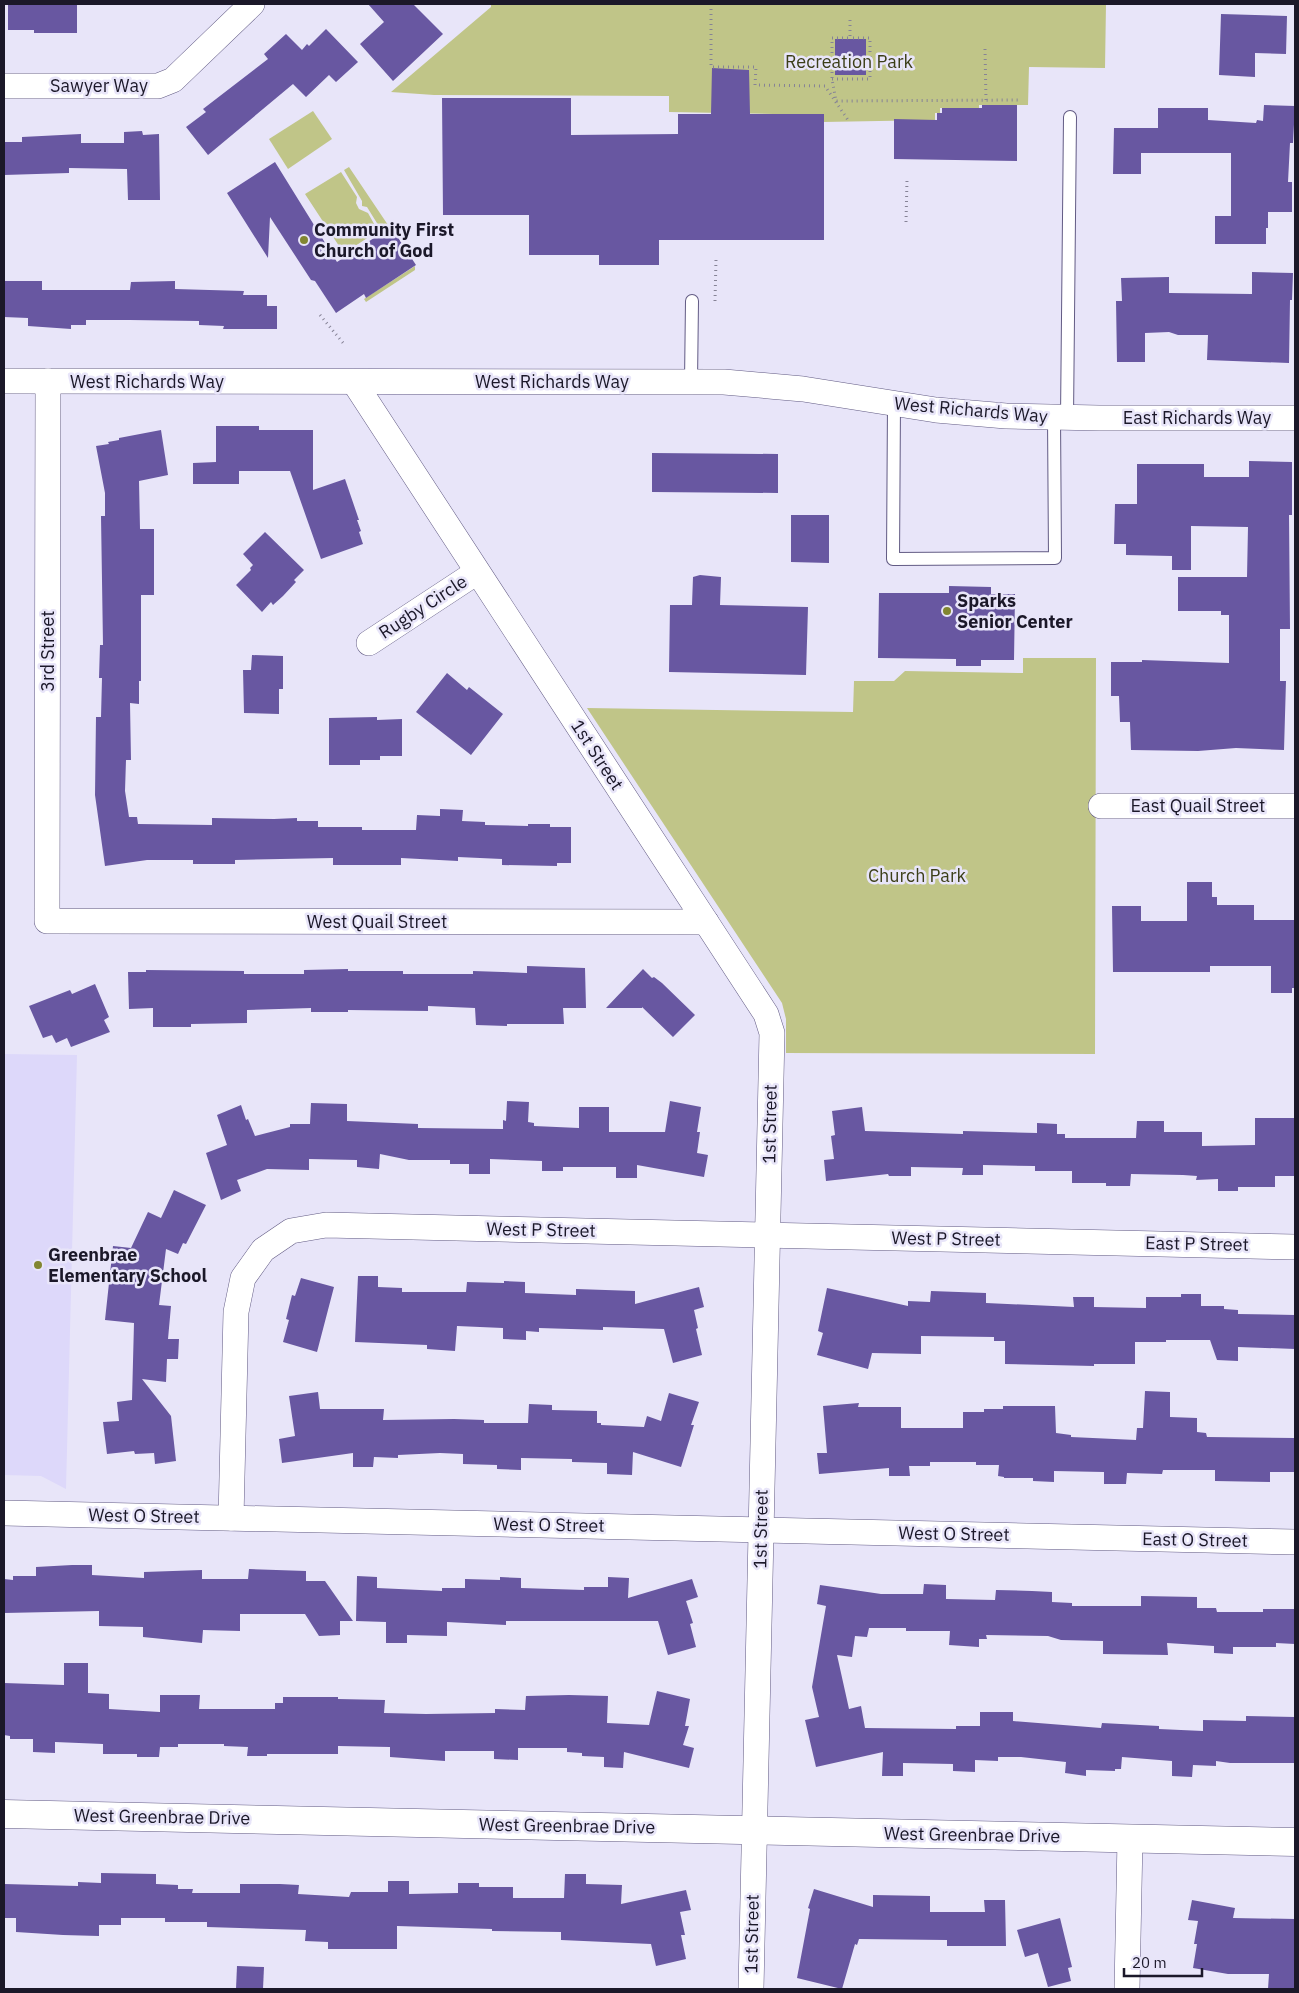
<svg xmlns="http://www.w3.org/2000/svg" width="1299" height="1993" font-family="'IBM Plex Sans',sans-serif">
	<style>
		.built { fill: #ddd8fa }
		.green { fill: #c0c588 }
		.building { fill: #6857a1 }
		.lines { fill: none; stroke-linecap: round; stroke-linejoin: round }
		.service-casing { stroke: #625b84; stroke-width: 14 }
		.minor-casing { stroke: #625b84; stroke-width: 26 }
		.tertiary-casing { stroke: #625b84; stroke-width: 29 }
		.path { stroke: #868396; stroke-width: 3; stroke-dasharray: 1 4; stroke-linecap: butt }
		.service { stroke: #fff; stroke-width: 12 }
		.minor { stroke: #fff; stroke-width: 25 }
		.tertiary { stroke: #fff; stroke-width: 28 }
		.poi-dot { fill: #828631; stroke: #e8e5f9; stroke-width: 2 }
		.labels { text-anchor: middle; stroke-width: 5; stroke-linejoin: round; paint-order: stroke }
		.park-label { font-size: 18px; fill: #3b3e17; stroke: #e8e5f9 }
		.street-label { font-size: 18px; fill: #1b1829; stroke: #e8e5f9 }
		.poi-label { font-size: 18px; font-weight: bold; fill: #1b1829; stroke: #e8e5f9; text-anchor: start }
	</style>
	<rect width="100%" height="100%" fill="#e8e5f9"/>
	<polygon class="built" points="4,1054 77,1055 66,1489 41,1476 4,1475"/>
	<g class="green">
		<polygon points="491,4 1106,4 1105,68 1029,67 1028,105 979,105 979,120 970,108 940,108 940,113 935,113 935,120 823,122 822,115 669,112 669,96 434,95 391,92 491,7"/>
		<polygon points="313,111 332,139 288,169 269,139"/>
		<polygon points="349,167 388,225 383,229 380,228 367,207 362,206 362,201 344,170"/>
		<polygon points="341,172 357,197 356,203 359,209 368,213 378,231 349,250 342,249 339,246 305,194"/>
		<polygon points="415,266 415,270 366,302 364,299"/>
		<polygon points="1023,658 1096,658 1095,1054 786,1053 786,1019 782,1003 587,708 853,712 854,681 894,681 905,671 1023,673"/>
	</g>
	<g class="building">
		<polygon points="8,4 77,4 77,33 34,33 34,30 8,30"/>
		<polygon points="368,4 413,4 443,34 393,81 360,44 384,22"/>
		<polygon points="1221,14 1287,16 1286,54 1255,53 1255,77 1219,75"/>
		<polygon points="326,29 358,62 336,82 329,75 306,97 293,84 208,155 186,127 206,112 203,109 268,59 264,54 286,34 302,50 307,44 309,46"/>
		<rect x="835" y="39" width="31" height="36"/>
		<polygon points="712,68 749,70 750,114 824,114 824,240 659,240 659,265 599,265 599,255 529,255 529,215 443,215 442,98 571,98 571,135 678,134 678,114 711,114"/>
		<polygon points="982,105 1017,105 1017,161 894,159 894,119 937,120 937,113 942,113 942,108 982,108"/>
		<polygon points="1264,105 1295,106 1293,143 1290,143 1288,182 1292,182 1292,212 1268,212 1268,228 1266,228 1266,244 1215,244 1215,216 1231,216 1231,153 1141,153 1141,174 1113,174 1114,128 1158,128 1158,108 1208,108 1208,120 1256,123 1257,120 1263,121"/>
		<polygon points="142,131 143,135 159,134 160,200 128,200 127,169 69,168 69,173 4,175 4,142 22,142 22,137 81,134 81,143 124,143 124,132"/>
		<polygon points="275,162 337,262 391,227 416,265 366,298 364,294 336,313 315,281 311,280 270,217 268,258 227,193"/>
		<polygon points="1252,272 1293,273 1292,300 1290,300 1289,363 1207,360 1208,335 1178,335 1169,332 1145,333 1145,362 1117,362 1116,301 1122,301 1121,278 1169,277 1169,293 1252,294"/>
		<polygon points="4,281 42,281 42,290 130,290 131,282 175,281 175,289 244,291 243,295 267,295 267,306 277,306 277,329 223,329 224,326 199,325 199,321 130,320 86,320 86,325 71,325 71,329 28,326 28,318 4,317"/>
		<polygon points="216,426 259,426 259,430 313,430 313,490 345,479 359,520 357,520 361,531 359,532 363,544 321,559 290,471 239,471 239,484 193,484 193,463 216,462"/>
		<polygon points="161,430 168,475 139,481 140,529 154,529 154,595 141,595 141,681 139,681 139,704 130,703 131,760 126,760 125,791 129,817 137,817 138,824 212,825 212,818 274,819 297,818 297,821 318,821 318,827 362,827 362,830 416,830 417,815 440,816 440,809 463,810 462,821 485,822 485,825 528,826 528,824 550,824 550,827 571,827 571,863 557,863 557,866 502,865 502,859 458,857 458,861 401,858 401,865 333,865 333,858 235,860 235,864 193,864 193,860 147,860 105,866 95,795 96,717 101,717 102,678 99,678 100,645 103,645 101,516 105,516 105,493 96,446 109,444 108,442 119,440 119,438"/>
		<polygon points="652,453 778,454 778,493 652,492"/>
		<polygon points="1249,461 1292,462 1292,515 1289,515 1290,629 1280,629 1280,681 1286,681 1284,750 1236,748 1198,751 1131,750 1130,722 1120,722 1119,696 1111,696 1111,662 1142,662 1142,660 1229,663 1229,615 1221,615 1221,611 1178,611 1178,577 1247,577 1248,527 1191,526 1191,570 1172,570 1172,556 1126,555 1126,544 1114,544 1115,504 1137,504 1137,464 1204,464 1204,477 1249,477"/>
		<polygon points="791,515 829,515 829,563 791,562"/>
		<polygon points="265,532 304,570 294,580 296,582 283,596 273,605 271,602 262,612 236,585 251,570 250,568 253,565 243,554"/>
		<polygon points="700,575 721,577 720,605 808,607 806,675 669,672 670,605 692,605 693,577"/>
		<polygon points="949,586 991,587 991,594 1015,594 1014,660 981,660 981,666 956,666 956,659 878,658 879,593 949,593"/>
		<polygon points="252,655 283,656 283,689 279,689 279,714 244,713 243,670 251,670"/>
		<polygon points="447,673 467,690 469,687 503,714 471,755 416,712"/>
		<polygon points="377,717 377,720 402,719 402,756 380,756 380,760 360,760 360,765 329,765 329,718"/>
		<polygon points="1187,882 1212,882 1212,897 1217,897 1217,905 1254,905 1254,920 1295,920 1295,988 1292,988 1292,993 1271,993 1271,966 1210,966 1210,972 1113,972 1112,906 1141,906 1141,921 1187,921"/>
		<polygon points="527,966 585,968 586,1008 563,1008 564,1024 507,1024 507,1026 476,1025 475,1008 428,1006 428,1011 348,1010 348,1012 311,1012 311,1008 247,1010 247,1023 191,1024 191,1027 153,1027 153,1008 129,1009 128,972 146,972 146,970 244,971 244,974 304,974 304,970 348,969 348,971 403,971 403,974 473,974 473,971 527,973"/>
		<polygon points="643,969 652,978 654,977 662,983 695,1015 673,1037 642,1007 642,1008 606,1008"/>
		<polygon points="95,984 109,1017 104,1020 110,1032 71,1047 67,1038 56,1043 52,1035 43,1038 29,1006 70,990 72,994"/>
		<polygon points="507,1101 529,1102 528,1122 534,1123 534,1126 579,1128 579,1107 609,1107 609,1132 665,1132 670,1101 701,1107 697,1132 700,1132 697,1153 708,1155 704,1177 637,1165 637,1178 616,1178 616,1167 563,1167 563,1171 542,1171 542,1161 490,1159 490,1174 469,1174 469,1164 450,1164 450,1160 409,1160 380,1154 379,1169 357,1167 357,1160 309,1159 309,1170 267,1169 237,1180 241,1191 221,1200 206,1153 227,1145 217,1115 241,1105 246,1120 248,1119 255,1136 290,1127 290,1124 310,1124 311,1103 347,1104 347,1121 418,1124 418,1128 503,1129 503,1120 506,1121"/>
		<polygon points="862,1107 865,1131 963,1134 963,1131 1037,1133 1037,1123 1057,1124 1057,1134 1065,1134 1065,1138 1136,1138 1137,1121 1164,1121 1164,1132 1202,1132 1202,1146 1255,1145 1255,1118 1295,1118 1295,1176 1275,1176 1275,1187 1238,1187 1238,1191 1218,1191 1218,1179 1196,1180 1197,1176 1183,1175 1131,1174 1130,1186 1106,1186 1106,1183 1072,1183 1072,1171 1035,1171 1035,1166 983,1165 983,1175 962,1175 963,1168 911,1167 911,1176 889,1176 888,1174 826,1181 824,1160 834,1159 831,1136 835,1135 832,1111"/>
		<polygon points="174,1190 206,1205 186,1244 183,1243 178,1254 166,1249 159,1305 171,1306 168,1339 179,1339 178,1359 167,1359 166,1382 142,1379 171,1416 176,1461 155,1464 154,1453 135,1454 134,1451 107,1454 103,1422 119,1421 117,1402 132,1400 134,1323 105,1320 113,1246 131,1248 148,1212 161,1218"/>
		<polygon points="358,1276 378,1276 378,1287 402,1288 402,1292 466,1292 467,1282 504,1283 504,1281 525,1282 525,1293 576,1295 576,1289 635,1291 635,1304 699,1287 704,1307 694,1310 698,1328 696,1329 702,1355 673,1363 664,1329 603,1327 603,1330 539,1328 539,1332 526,1331 526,1340 503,1339 503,1328 457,1326 455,1351 427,1349 427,1345 355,1342"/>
		<polygon points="301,1278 334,1287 317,1352 283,1342 289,1320 286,1319 292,1295 295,1296"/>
		<polygon points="827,1288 908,1306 908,1301 930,1302 931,1291 986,1293 986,1303 1074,1307 1073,1297 1094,1297 1094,1307 1146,1308 1146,1297 1181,1297 1181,1294 1201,1294 1201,1306 1224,1306 1224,1309 1238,1310 1238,1314 1295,1315 1295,1349 1238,1347 1238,1361 1217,1360 1210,1340 1166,1340 1166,1342 1135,1342 1135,1364 1094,1364 1094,1366 1005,1364 1005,1341 994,1341 994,1337 921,1336 921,1354 872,1353 868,1369 817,1355 823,1333 818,1331"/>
		<polygon points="1145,1391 1170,1392 1170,1417 1197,1418 1197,1432 1206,1433 1207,1437 1295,1438 1295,1469 1294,1472 1270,1472 1270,1482 1215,1481 1215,1470 1163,1470 1162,1474 1127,1473 1126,1484 1104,1484 1104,1472 1054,1471 1054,1482 1033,1481 1033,1478 1004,1478 1004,1477 998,1476 999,1465 976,1465 976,1462 930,1462 930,1466 909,1466 910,1476 889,1476 889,1468 819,1474 817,1453 827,1453 823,1406 859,1403 858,1407 901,1407 901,1428 963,1428 963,1412 984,1412 984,1409 1003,1409 1003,1406 1055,1406 1056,1433 1071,1435 1071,1437 1136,1440 1137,1428 1143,1428"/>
		<polygon points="318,1392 320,1409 384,1409 383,1420 454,1419 484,1420 484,1423 528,1423 529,1404 552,1405 552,1410 597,1411 597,1423 601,1423 601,1425 644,1427 647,1416 661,1421 669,1393 699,1402 691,1425 694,1425 681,1467 633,1452 632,1475 607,1474 607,1463 572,1462 572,1459 521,1458 521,1470 497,1469 497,1465 463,1464 463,1454 440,1453 398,1455 398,1458 374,1457 373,1467 353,1467 353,1453 282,1463 279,1439 295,1436 289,1396"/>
		<polygon points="72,1565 92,1565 92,1575 144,1578 144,1572 202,1570 202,1579 248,1579 249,1569 306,1571 306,1581 325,1581 353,1621 340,1621 340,1635 319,1636 305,1614 240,1614 240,1631 203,1630 202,1643 143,1637 143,1627 99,1626 99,1611 4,1613 4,1579 13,1580 13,1576 36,1576 36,1567"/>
		<polygon points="357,1576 377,1577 377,1588 442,1591 442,1588 465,1588 465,1579 500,1580 500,1577 521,1578 521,1588 584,1590 584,1587 608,1587 608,1577 629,1578 628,1598 692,1579 698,1597 686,1601 693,1623 690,1624 696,1647 668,1655 658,1621 506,1621 506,1625 447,1622 447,1636 407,1635 407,1643 386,1643 386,1622 356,1621"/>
		<polygon points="924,1584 946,1585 946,1599 995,1600 996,1590 1032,1591 1052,1592 1052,1602 1072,1603 1072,1606 1141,1606 1141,1596 1197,1597 1197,1608 1216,1608 1217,1612 1263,1612 1263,1609 1295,1609 1295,1644 1276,1643 1276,1647 1233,1647 1233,1654 1214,1653 1214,1646 1167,1643 1168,1655 1103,1654 1103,1641 1061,1640 1048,1636 986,1635 987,1639 979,1639 979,1647 949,1645 950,1631 906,1631 906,1628 869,1628 867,1637 855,1636 852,1657 837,1655 849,1709 861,1706 865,1728 956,1729 956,1726 980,1726 980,1712 1013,1712 1013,1721 1101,1728 1102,1723 1159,1726 1159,1729 1203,1731 1203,1720 1246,1721 1246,1716 1295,1717 1295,1763 1230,1763 1216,1761 1216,1766 1193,1765 1192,1777 1172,1776 1172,1761 1122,1757 1121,1769 1115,1769 1115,1771 1086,1770 1086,1776 1065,1773 1066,1762 1021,1757 998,1757 998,1761 975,1760 975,1772 953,1771 953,1764 903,1763 903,1776 882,1776 883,1752 816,1767 805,1720 819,1717 812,1687 826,1606 817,1604 820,1585 881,1594 923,1594"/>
		<polygon points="64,1663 88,1663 88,1693 109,1694 109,1709 160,1712 160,1695 200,1695 199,1709 275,1709 275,1703 283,1703 283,1697 338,1697 338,1699 385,1700 384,1713 426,1714 495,1713 495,1709 525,1710 526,1696 569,1695 608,1696 607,1723 649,1725 657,1691 690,1699 685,1726 689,1726 683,1745 694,1748 689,1768 624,1752 623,1768 604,1767 604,1757 582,1756 582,1753 567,1752 567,1748 518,1748 518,1760 494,1759 494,1751 445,1751 445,1761 390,1757 390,1747 338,1746 338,1754 267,1754 267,1756 247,1756 248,1747 224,1746 224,1744 178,1744 178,1747 160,1747 159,1757 137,1757 137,1754 103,1754 103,1744 55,1742 55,1753 33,1752 33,1739 10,1739 10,1736 4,1735 4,1683 64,1685"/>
		<polygon points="101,1873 156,1874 156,1884 178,1885 178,1889 193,1889 192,1893 240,1893 240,1884 280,1884 299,1885 298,1894 349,1897 351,1892 388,1892 388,1881 409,1881 409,1894 458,1893 458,1883 479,1883 479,1887 513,1887 513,1898 564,1898 565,1874 586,1874 586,1884 622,1885 621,1904 686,1890 691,1910 680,1912 685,1935 681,1935 686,1959 656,1966 651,1944 561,1940 561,1932 492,1931 492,1929 397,1926 397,1949 328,1949 328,1942 305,1941 306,1930 207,1927 207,1922 165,1922 165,1918 121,1918 121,1925 99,1925 99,1936 63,1935 16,1932 16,1918 4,1918 4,1884 78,1886 78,1882 101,1883"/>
		<polygon points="814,1889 873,1907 873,1895 930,1896 930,1912 985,1912 984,1900 1005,1900 1006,1946 947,1946 947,1940 859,1939 857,1945 855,1944 842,1989 797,1978 810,1909 808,1908"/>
		<polygon points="1192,1900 1235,1908 1233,1918 1295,1919 1295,1989 1268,1989 1269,1974 1228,1974 1193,1968 1197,1944 1194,1944 1198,1921 1188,1920"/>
		<polygon points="1060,1918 1072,1967 1068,1968 1071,1981 1048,1987 1038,1953 1025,1957 1017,1930"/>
		<polygon points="237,1966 264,1967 263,1989 236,1989"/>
	</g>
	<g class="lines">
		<defs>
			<g id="service">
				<polyline points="691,382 692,301"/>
				<polyline points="894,403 893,559 1055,558 1054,417"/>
				<polyline points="1067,418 1070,117"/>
			</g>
			<g id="minor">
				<polyline points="4,86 158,86 173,80 252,4"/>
				<polyline points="4,381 724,382 803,389 936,410 1006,416 1099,418 1295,418"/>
				<polyline points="48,381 47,921 706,922"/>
				<polyline points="354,382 766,1014 772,1033 751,1989"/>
				<polyline points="369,643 477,572"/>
				<polyline points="1101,806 1295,806"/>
				<polyline points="4,1513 1295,1542"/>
				<polyline points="231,1518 236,1312 243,1278 263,1250 291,1231 326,1225 1295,1247"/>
				<polyline points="1127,1989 1130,1839"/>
			</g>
			<polyline id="tertiary" points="4,1814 1295,1842"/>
		</defs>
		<use href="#service" class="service-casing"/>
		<use href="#minor" class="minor-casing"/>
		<use href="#tertiary" class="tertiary-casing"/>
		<g class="path">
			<polyline points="711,4 711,67 756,67 755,85 825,86 848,120"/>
			<polyline points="850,20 850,38 832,38 832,79 836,101 1019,100"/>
			<polyline points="985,49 986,100"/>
			<polyline points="832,79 870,79 870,38 850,38"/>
			<polyline points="906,222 907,180"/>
			<polyline points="715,301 716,259"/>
			<polyline points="320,315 344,344"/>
		</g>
		<use href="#service" class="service"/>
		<use href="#minor" class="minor"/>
		<use href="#tertiary" class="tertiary"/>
	</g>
	<g class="poi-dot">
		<circle cx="304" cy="240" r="5"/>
		<circle cx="947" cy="611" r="5"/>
		<circle cx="38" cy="1265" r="5"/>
	</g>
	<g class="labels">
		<g class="park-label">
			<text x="849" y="68">Recreation Park</text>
			<text x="917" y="882">Church Park</text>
		</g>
		<g class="street-label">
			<text x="99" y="92">Sawyer Way</text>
			<text x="147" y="388">West Richards Way</text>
			<text x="552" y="388">West Richards Way</text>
			<text transform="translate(971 410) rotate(5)" y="6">West Richards Way</text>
			<text x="1197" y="424">East Richards Way</text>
			<text transform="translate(423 607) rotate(-33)" y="6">Rugby Circle</text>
			<text transform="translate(48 651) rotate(-90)" y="6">3rd Street</text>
			<text transform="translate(597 755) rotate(57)" y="6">1st Street</text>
			<text x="1198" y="812">East Quail Street</text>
			<text x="377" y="928">West Quail Street</text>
			<text transform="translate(770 1124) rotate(-89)" y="6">1st Street</text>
			<text transform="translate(541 1230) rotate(1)" y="6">West P Street</text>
			<text transform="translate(946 1239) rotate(1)" y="6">West P Street</text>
			<text transform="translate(1197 1244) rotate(1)" y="6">East P Street</text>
			<text transform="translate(144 1516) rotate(1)" y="6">West O Street</text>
			<text transform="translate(549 1525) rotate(1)" y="6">West O Street</text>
			<text transform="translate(761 1529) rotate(-89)" y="6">1st Street</text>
			<text transform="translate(954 1534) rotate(1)" y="6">West O Street</text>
			<text transform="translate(1195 1540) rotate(1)" y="6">East O Street</text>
			<text transform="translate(162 1817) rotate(1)" y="6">West Greenbrae Drive</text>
			<text transform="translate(567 1826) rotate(1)" y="6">West Greenbrae Drive</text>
			<text transform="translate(972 1835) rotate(1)" y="6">West Greenbrae Drive</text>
			<text transform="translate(752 1934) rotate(-89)" y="6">1st Street</text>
		</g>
		<g class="poi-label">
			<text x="314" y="236">Community First<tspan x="314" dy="21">Church of God</tspan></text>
			<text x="957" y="607">Sparks<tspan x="957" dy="21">Senior Center</tspan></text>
			<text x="48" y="1261">Greenbrae<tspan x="48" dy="21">Elementary School</tspan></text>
		</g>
	</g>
	<rect width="1299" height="1993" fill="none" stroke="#1b1829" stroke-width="10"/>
	<path d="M1124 1968v8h78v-8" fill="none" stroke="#1b1829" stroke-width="2.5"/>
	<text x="1132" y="1968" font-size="15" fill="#1b1829" stroke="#e8e5f9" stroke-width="4" paint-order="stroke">20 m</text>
</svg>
